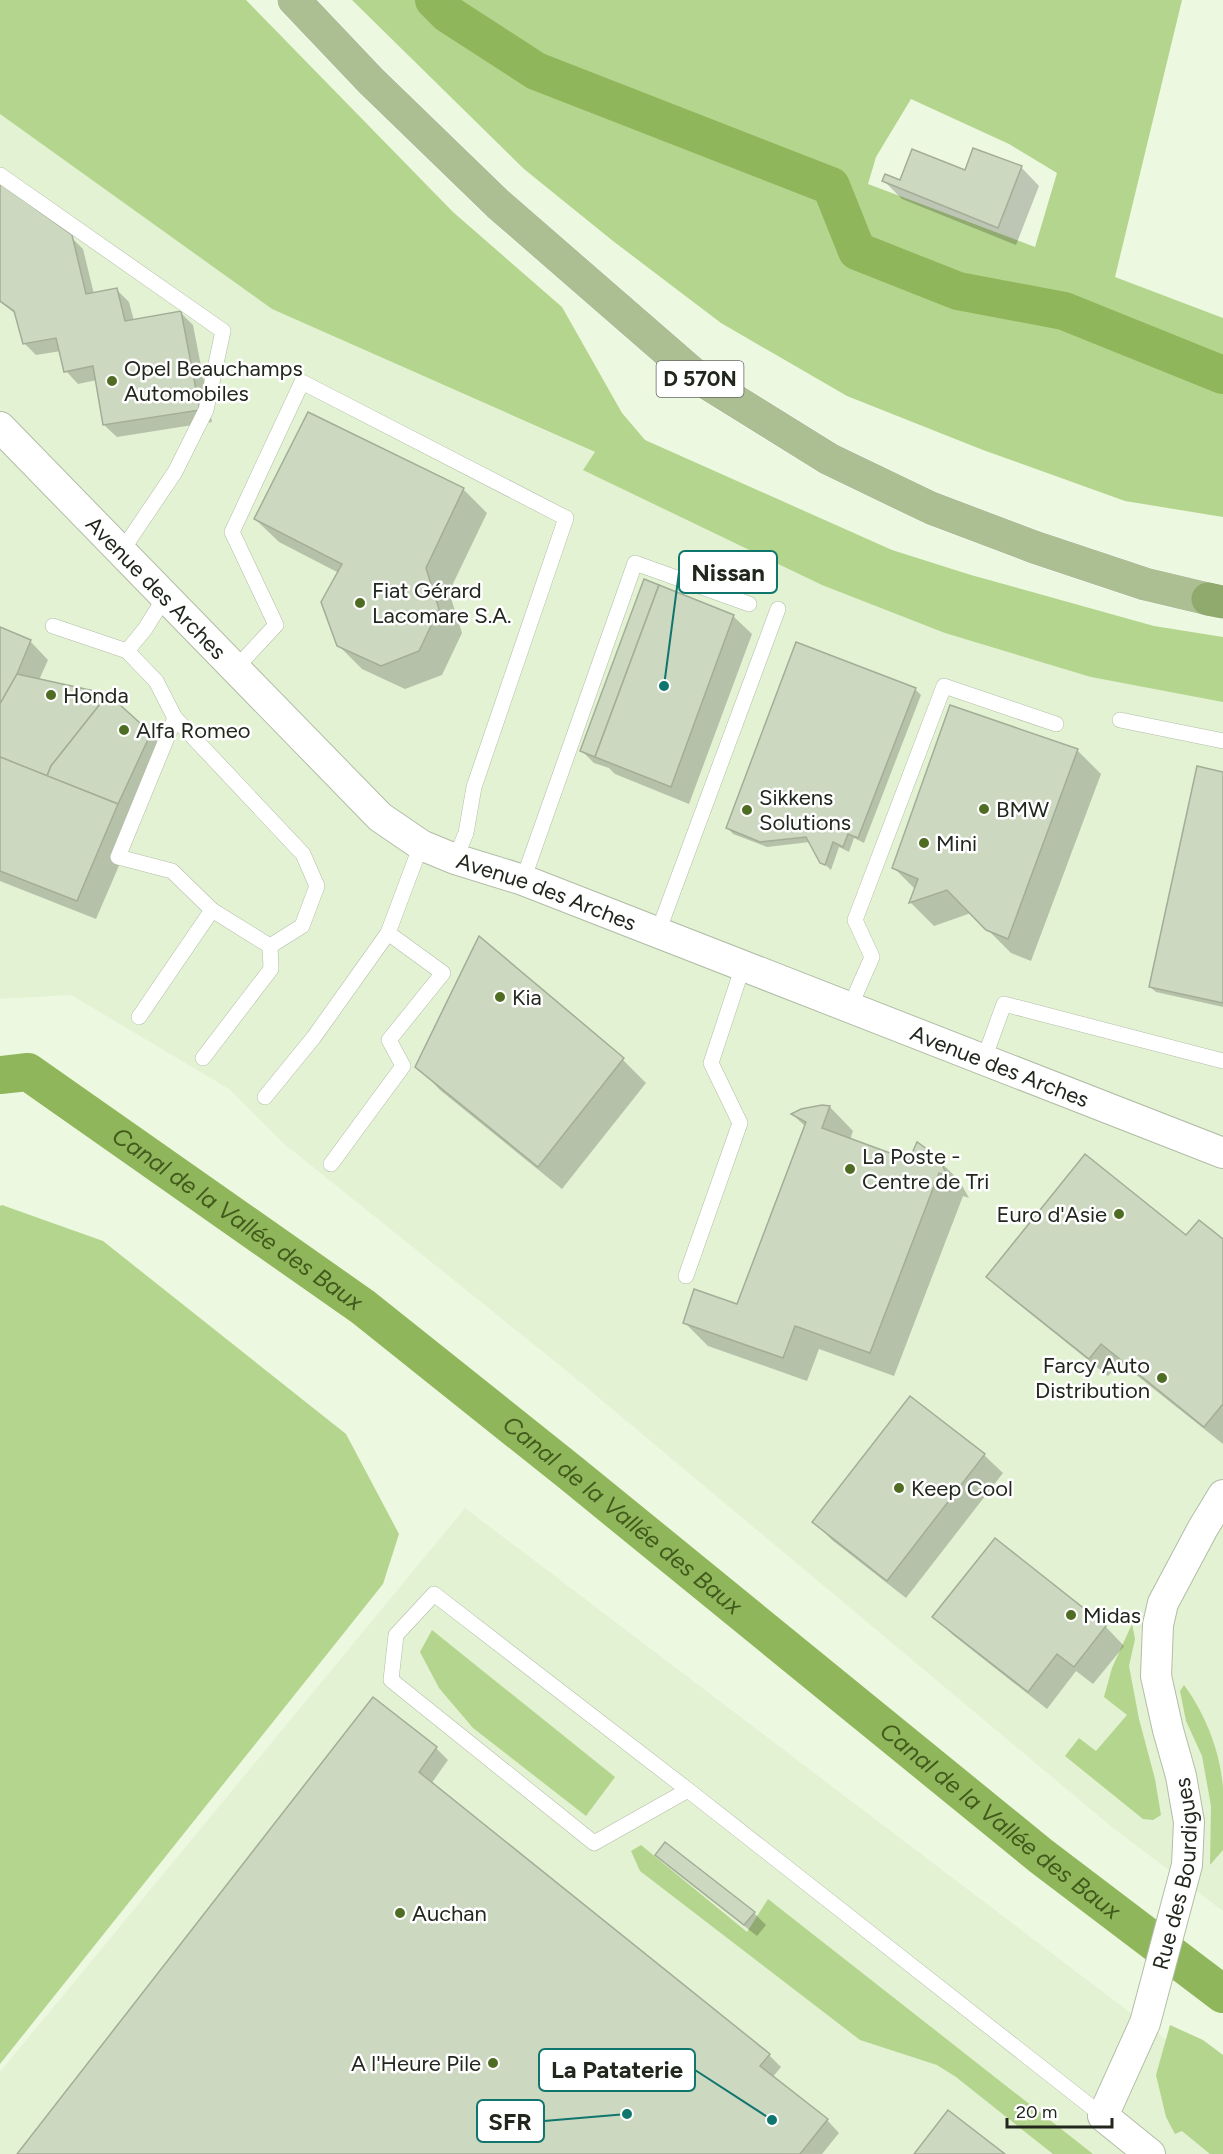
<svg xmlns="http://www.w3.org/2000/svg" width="1223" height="2154" font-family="Figtree,sans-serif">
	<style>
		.built { fill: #e3f2d3 }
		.green { fill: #b4d58d; fill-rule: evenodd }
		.shadow { fill: #0003 }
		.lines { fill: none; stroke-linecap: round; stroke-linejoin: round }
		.canal { stroke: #8fb65b; stroke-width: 38 }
		.building { fill: #cdd8c1; stroke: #a3ad97; stroke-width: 1.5 }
		.service-casing { stroke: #b2bda7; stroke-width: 16 }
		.minor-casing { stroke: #b2bda7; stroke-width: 32 }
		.primary-casing { stroke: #fff; stroke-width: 34 }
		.trunk-casing { stroke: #fff; stroke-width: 34 }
		.service { stroke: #fff; stroke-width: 15 }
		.minor { stroke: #fff; stroke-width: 30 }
		.primary { stroke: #acbf92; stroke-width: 33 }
		.trunk { stroke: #90aa6e; stroke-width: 33 }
		.poi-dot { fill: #4f6d22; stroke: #fff; stroke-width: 2 }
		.labels { text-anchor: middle; stroke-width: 5; stroke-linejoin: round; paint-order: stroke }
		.shield { fill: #fff; stroke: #646862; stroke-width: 1.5 }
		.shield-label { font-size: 21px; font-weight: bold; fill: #22271e }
		.poi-label { font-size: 22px; fill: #22271e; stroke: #fff; text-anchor: start }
		.street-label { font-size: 22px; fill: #22271e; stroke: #fff }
		.water-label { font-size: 24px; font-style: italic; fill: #425b1c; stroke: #fff }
		.leader { fill: none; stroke: #0f766e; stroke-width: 2 }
		.callout-dot { fill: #0f766e; stroke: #fff; stroke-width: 2 }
		.callout { fill: #fff; stroke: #0f766e; stroke-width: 2 }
		.callout-label { font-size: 24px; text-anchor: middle; font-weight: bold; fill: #22271e }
	</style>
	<rect width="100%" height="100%" fill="#edf8e1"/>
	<g class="built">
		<polygon points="0,114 272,309 607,458 1223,669 1223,1911 1113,1828 562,1367 283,1143 229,1089 71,995 0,999"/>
		<polygon points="465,1508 1223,2083 1223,2154 0,2154 0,2072"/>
	</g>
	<g class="green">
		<polygon points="0,0 246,0 453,212 562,307 622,413 645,440 892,550 971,575 1154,626 1223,637 1223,702 1091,677 945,633 822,585 583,470 595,452 272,309 0,114"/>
		<path d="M352,0H1182L1115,277L1223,318V517L1125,501L983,450L847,396L721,323L613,241L524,169ZM911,99L1009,144L1057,173L1035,247L868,184L876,157Z"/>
		<polygon points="2,1205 103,1241 346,1434 399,1534 383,1584 0,2064 0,1206"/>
		<polygon points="1132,1624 1135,1639 1129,1666 1139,1719 1155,1779 1161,1815 1153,1820 1143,1819 1065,1756 1079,1738 1096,1751 1127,1715 1104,1697 1112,1668"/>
		<polygon points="432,1630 615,1777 586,1816 473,1728 439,1688 420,1652"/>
		<path d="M1184,1685C1205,1713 1221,1753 1223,1789C1223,1809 1223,1830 1223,1850L1210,1865L1211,1806L1202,1756L1186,1721L1180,1691Z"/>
		<polygon points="641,1845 747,1932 768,1899 1093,2154 1053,2154 956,2077 937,2065 860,2040 640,1871 631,1851"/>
		<polygon points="1170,2025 1203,2040 1223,2055 1223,2154 1210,2154 1182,2131 1175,2134 1166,2117 1156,2075"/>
	</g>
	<g class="shadow">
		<polygon points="1021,167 1039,186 1016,245 902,199 884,181 901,182"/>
		<polygon points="0,185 71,237 83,249 94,294 117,290 129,302 134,321 181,313 193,325 212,422 117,437 104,425 97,380 78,384 66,371 61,351 36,355 24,343 17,315 0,302"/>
		<polygon points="463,489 487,513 449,592 462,633 442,675 405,689 362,669 338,645 339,573 279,542 255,519"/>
		<polygon points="733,616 752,634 689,804 615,774 609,768 594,763 582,751"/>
		<polygon points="0,628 30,641 48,660 39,680 150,734 168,752 96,919 0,881"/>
		<polygon points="915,689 921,695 864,843 854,838 849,852 839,847 831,870 822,862 810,842 767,847 733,834 728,828"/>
		<polygon points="1077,750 1101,774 1031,961 1011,953 971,913 934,926 911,903 916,890 894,868"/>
		<polygon points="1223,774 1223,1007 1156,992 1150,987"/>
		<polygon points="623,1060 646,1083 562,1189 440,1090 417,1066"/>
		<polygon points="812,1107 830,1107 853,1131 850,1140 910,1162 934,1156 959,1180 969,1198 963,1196 894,1376 819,1349 807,1381 708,1346 684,1322 738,1306 806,1127 793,1115"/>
		<polygon points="1187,1237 1223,1241 1223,1444 1120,1362 1108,1376 1007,1295 988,1277"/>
		<polygon points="910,1398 984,1455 1003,1473 906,1598 832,1540 814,1522"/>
		<polygon points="995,1540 1106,1627 1124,1646 1093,1684 1076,1671 1047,1709 953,1635 934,1617"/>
		<polygon points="373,1699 436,1748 448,1760 431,1784 769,2055 781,2067 772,2078 827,2120 839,2133 822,2154 19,2154"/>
		<polygon points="657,1854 754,1913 766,1925 757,1936 669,1867"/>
	</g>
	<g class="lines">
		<g class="canal">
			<polyline points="434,0 448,14 536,71 831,186 857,251 958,291 1064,311 1223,375"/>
			<path id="s1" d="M0,1075L28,1072L363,1307L571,1473L1041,1856L1223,1994"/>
		</g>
	</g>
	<g class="building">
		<polygon points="973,148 1022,166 998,228 882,181 885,174 900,180 912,149 965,170"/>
		<polygon points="0,183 72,235 86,294 117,288 125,321 181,311 200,410 103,425 93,366 64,372 56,338 23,344 14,311 0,301"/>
		<polygon points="308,412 464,488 426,568 439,609 419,651 381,666 337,646 321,602 342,564 254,519"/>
		<polygon points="644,579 659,585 595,757 580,751"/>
		<polygon points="659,585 734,615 671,787 595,757"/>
		<polygon points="0,627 31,640 17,674 0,704"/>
		<polygon points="796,642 916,688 858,838 848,834 843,847 833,842 825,865 820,863 806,837 760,842 726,828"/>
		<polygon points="17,674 108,694 51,766 47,776 0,757 0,704"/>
		<polygon points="108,694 151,733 118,804 47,776 51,766"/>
		<polygon points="950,705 1078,749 1008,939 986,930 947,890 909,903 918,879 892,868"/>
		<polygon points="0,757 118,804 77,901 0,871"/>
		<polygon points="1197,766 1223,772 1223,1003 1149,987"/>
		<polygon points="479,936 624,1058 538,1167 415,1067"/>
		<polygon points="822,1105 830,1106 822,1128 909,1160 917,1142 935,1155 942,1164 947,1176 939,1173 870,1353 795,1326 783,1358 683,1323 694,1289 737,1304 806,1122 791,1114 801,1109"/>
		<polygon points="1085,1154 1186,1235 1199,1220 1223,1239 1223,1404 1204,1427 1101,1344 1089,1359 986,1277"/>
		<polygon points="910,1396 985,1454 887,1581 812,1522"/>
		<polygon points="995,1538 1106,1626 1074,1667 1057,1654 1028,1692 932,1617"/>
		<polygon points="373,1697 437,1747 419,1772 770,2054 760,2066 828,2119 800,2154 17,2154"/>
		<polygon points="665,1842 755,1912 744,1925 655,1855"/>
		<polygon points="948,2110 1005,2154 914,2154"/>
	</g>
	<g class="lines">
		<defs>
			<g id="service">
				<polyline points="0,175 223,331 206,410 175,472 121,552"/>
				<polyline points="53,626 127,651"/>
				<polyline points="235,669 276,625 232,532 302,382 566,518 474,787 466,833 455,859"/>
				<polyline points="175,718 303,854 317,886 302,926 270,946 212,910"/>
				<polyline points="1120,720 1223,741"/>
				<polyline points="523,880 635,563 749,604"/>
				<polyline points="658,932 778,609"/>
				<polyline points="850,1007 872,957 855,920 944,686 1056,724"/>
				<polyline points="139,1017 212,910 172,871 118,857 175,718 156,681 127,651 145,629 165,597"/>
				<polyline points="203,1058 271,969 270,946"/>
				<polyline points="984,1059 1004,1004 1223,1061"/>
				<polyline points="265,1097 314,1037 388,933 421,845"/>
				<polyline points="331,1164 403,1066 389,1040 443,973 388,933"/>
				<polyline points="686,1276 740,1123 711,1063 743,966"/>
				<polyline points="688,1790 594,1843 391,1680 396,1635 434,1594 688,1790 1103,2116"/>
			</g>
			<g id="minor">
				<path id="s2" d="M0,427L380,817L421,845L455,859L523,880L1223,1153"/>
				<path id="s3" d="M1150,2154L1103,2116L1145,2023L1187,1865L1189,1822L1181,1776L1168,1730L1156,1676L1158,1625L1163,1603L1203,1528L1223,1495"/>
			</g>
			<polyline id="primary" points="294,0 371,81 498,204 697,377 829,459 931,508 1034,547 1145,584 1208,599"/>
			<polyline id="trunk" points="1208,599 1223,602"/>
		</defs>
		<use href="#service" class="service-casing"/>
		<use href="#minor" class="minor-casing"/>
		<use href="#primary" class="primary-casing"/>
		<use href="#trunk" class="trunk-casing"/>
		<use href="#service" class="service"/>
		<use href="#minor" class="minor"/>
		<use href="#primary" class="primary"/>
		<use href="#trunk" class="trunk"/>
	</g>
	<g class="poi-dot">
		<circle cx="112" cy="381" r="6"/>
		<circle cx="360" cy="603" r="6"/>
		<circle cx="51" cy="695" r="6"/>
		<circle cx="124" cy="730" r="6"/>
		<circle cx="984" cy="809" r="6"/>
		<circle cx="747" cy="810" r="6"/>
		<circle cx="924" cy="843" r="6"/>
		<circle cx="500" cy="997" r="6"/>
		<circle cx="850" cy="1169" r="6"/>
		<circle cx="1119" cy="1214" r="6"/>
		<circle cx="1162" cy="1378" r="6"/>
		<circle cx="899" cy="1488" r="6"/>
		<circle cx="1071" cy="1615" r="6"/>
		<circle cx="400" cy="1913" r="6"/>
		<circle cx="493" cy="2063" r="6"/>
	</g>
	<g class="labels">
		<rect class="shield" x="656.5" y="361" width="87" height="36" rx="4.5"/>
		<g class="shield-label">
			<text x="700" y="386">D 570N</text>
		</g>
		<g class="poi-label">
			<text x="124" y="376">Opel Beauchamps<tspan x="124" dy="25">Automobiles</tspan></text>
			<text x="372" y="598">Fiat Gérard<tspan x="372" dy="25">Lacomare S.A.</tspan></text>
			<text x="63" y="703">Honda</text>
			<text x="136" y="738">Alfa Romeo</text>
			<text x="759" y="805">Sikkens<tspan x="759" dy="25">Solutions</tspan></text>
			<text x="996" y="817">BMW</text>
			<text x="936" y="851">Mini</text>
			<text x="512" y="1005">Kia</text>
			<text x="862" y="1164">La Poste -<tspan x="862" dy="25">Centre de Tri</tspan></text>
			<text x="1107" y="1222" text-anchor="end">Euro d'Asie</text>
			<text x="1150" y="1373" text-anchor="end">Farcy Auto<tspan x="1150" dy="25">Distribution</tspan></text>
			<text x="911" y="1496">Keep Cool</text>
			<text x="1083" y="1623">Midas</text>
			<text x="412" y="1921">Auchan</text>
			<text x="481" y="2071" text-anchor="end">A l'Heure Pile</text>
		</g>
		<g class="street-label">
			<text dy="8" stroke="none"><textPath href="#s2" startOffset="224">Avenue des Arches</textPath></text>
			<text dy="8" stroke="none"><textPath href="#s2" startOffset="728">Avenue des Arches</textPath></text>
			<text dy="8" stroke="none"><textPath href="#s2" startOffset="1214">Avenue des Arches</textPath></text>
			<text dy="8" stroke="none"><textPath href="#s3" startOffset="316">Rue des Bourdigues</textPath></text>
		</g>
		<g class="water-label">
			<text dy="8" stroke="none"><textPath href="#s1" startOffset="284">Canal de la Vallée des Baux</textPath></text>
			<text dy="8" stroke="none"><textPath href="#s1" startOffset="770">Canal de la Vallée des Baux</textPath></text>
			<text dy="8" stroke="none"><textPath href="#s1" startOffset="1256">Canal de la Vallée des Baux</textPath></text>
		</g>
	</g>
	<path class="leader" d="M664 686L679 572M772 2120L695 2070M627 2114L544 2121"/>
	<g class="callout-dot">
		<circle cx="664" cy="686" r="6"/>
		<circle cx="772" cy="2120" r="6"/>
		<circle cx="627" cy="2114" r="6"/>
	</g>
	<g class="callout">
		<rect x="679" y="551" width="98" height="42" rx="6"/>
		<rect x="539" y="2049" width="156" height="42" rx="6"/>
		<rect x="477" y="2100" width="67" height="42" rx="6"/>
	</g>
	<g class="callout-label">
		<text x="728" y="581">Nissan</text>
		<text x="617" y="2078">La Pataterie</text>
		<text x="510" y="2130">SFR</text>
	</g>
	<path d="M1007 2118v9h105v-9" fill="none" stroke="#22271e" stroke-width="3"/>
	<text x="1016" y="2118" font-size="18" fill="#22271e" stroke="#ffffff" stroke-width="4.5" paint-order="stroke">20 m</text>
</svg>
